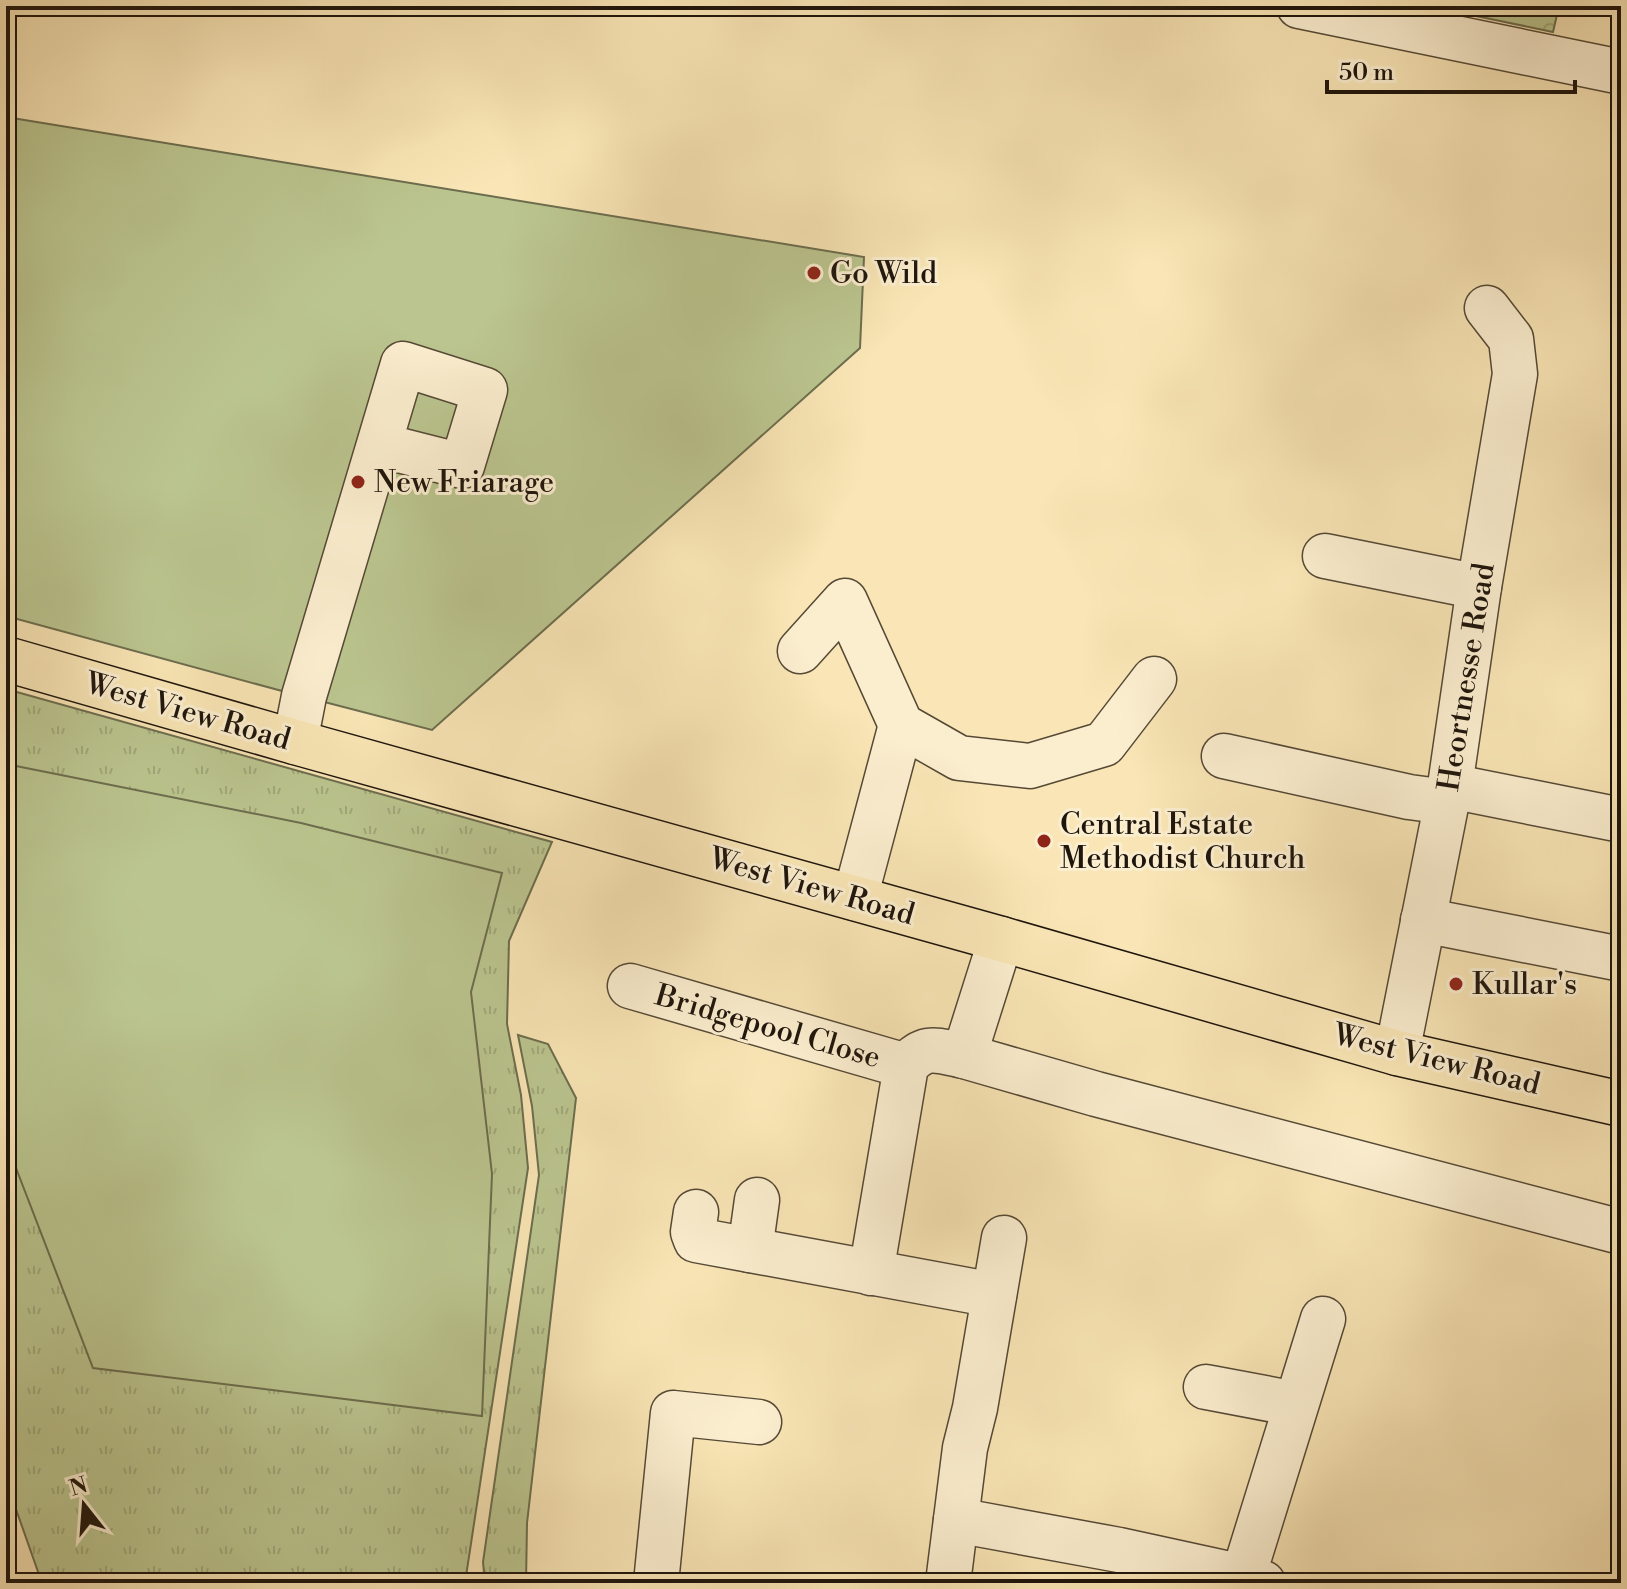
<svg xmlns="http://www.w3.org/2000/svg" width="1627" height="1589" font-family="'Libre Bodoni',serif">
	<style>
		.grass { fill: url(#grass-tufts); stroke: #6c6d4e; stroke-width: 2 }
		.park { fill: url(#park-crowns); stroke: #6c6d4e; stroke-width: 2 }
		.pitch { fill: #bbc58f; stroke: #6c6d4e; stroke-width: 2 }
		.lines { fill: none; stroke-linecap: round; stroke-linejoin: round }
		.minor-casing { stroke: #554936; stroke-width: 47 }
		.major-casing { stroke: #1e150c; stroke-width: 47 }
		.minor { stroke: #fbeecf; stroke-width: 44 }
		.major { stroke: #f9e5b5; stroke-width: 44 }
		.rail { stroke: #1e150c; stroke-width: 6; stroke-dasharray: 14 14; stroke-linecap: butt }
		.poi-dot { fill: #8f2418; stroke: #fbeecf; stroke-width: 3 }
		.labels { text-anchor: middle; stroke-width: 6; stroke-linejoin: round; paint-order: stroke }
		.poi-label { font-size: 30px; fill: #1e150c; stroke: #fbeecf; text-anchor: start }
		.street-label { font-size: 30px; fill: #1e150c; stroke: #fbeecf }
	</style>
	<defs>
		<pattern id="grass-tufts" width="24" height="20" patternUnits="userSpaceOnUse" patternTransform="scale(2)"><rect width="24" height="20" fill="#bbc58f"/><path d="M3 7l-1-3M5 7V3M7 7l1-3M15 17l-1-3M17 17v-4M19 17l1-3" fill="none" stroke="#a0a87a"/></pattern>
		<pattern id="park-crowns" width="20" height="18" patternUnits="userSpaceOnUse" patternTransform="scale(2)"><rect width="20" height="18" fill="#bbc58f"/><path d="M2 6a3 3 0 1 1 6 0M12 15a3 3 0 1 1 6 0" fill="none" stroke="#a0a87a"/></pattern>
	</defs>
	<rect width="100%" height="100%" fill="#f9e5b5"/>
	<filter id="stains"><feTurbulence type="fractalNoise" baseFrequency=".0025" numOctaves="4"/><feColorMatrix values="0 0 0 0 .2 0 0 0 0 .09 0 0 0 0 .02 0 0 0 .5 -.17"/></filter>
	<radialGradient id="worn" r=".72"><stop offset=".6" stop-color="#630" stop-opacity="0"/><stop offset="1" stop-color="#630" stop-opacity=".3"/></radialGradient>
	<!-- grass -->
	<g class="grass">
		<path d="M6 689 552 842 509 941 507 1024 521 1095 528 1168 465 1583H42L6 1481Z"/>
		<path d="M518 1035 548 1044 576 1098 527 1523 526 1583H485L483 1562 539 1175 532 1106Z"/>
	</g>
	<!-- park -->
	<path class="park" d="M1428 6H1559L1553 32Z"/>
	<!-- pitch -->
	<g class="pitch">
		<path d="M6 117 864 257 860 348 432 730 282 691 6 616Z"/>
		<path d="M6 764 301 823 502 873 471 992 492 1174 482 1416 93 1368 6 1142Z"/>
	</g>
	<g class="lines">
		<!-- minor casing -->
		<g class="minor-casing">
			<g id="minor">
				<path d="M1299 6 1621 72"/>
				<path d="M1325 556 1479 587"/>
				<path d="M800 651 845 601 901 725 959 758 1030 766 1104 744 1154 679"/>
				<path d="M295 742 304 696 403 364 485 390 462 466 379 445"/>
				<path d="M1224 756 1409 797 1447 802"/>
				<path d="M1450 786 1621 820"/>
				<path d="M855 898 901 725"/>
				<path d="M1423 920 1621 959"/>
				<path d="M630 986 906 1066"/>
				<path d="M1397 1053 1450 786 1479 587 1515 374 1511 339 1487 308"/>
				<path d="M964 1056 1096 1094 1621 1232"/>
				<path d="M696 1212 693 1232 696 1240 994 1295"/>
				<path d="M750 1250 757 1200"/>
				<path d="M871 1273 906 1066C926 1043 937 1051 964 1056L1001 939"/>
				<path d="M1206 1387 1296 1404"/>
				<path d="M956 1520 1119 1550 1243 1577 1263 1583"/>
				<path d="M1243 1577 1323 1319"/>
				<path d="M656 1583 673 1413 759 1422"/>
				<path d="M948 1583 965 1448 975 1408 1004 1238"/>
			</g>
		</g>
		<!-- major casing -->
		<g class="major-casing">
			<path id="major" d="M6 659 295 742 1001 939 1397 1053 1621 1104"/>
		</g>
		<!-- minor -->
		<use href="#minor" class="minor"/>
		<!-- major -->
		<use href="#major" class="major"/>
		<!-- rail -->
		<path class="rail" d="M6 1558 15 1583"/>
	</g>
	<!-- markers -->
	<g class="poi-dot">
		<circle cx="814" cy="273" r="8"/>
		<circle cx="358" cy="482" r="8"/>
		<circle cx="1044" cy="841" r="8"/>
		<circle cx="1456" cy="984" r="8"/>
	</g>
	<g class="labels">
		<!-- poi labels -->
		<g class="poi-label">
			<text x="830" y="283">Go Wild</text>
			<text x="374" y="492">New Friarage</text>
			<text x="1060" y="834">Central Estate<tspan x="1060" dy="34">Methodist Church</tspan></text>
			<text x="1472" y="994">Kullar's</text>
		</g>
		<!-- street labels -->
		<g class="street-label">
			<text transform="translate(1466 677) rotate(-81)" y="10">Heortnesse Road</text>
			<text transform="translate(188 711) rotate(16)" y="10">West View Road</text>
			<text transform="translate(812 886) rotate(16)" y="10">West View Road</text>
			<text transform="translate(768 1026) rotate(16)" y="10">Bridgepool Close</text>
			<text transform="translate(1437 1059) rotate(14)" y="10">West View Road</text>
		</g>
	</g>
	<!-- margin -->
	<rect width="1627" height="1589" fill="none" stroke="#f9e5b5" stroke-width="32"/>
	<rect x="8" y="8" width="1611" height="1573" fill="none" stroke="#1e150c" stroke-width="4"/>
	<rect x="16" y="16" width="1595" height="1557" fill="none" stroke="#1e150c" stroke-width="2"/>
	<!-- north arrow -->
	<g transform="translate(84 1505) rotate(343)" stroke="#fbeecf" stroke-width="6" paint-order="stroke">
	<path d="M0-6L14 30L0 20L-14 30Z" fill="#1e150c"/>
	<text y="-12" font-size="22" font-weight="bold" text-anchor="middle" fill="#1e150c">N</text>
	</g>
	<!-- scale -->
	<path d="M1327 80v12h248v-12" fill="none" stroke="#1e150c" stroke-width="4"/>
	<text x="1339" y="80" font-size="24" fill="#1e150c" stroke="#fbeecf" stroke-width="6" paint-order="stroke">50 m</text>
	<rect width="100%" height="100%" filter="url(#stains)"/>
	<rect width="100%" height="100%" fill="url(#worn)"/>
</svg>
